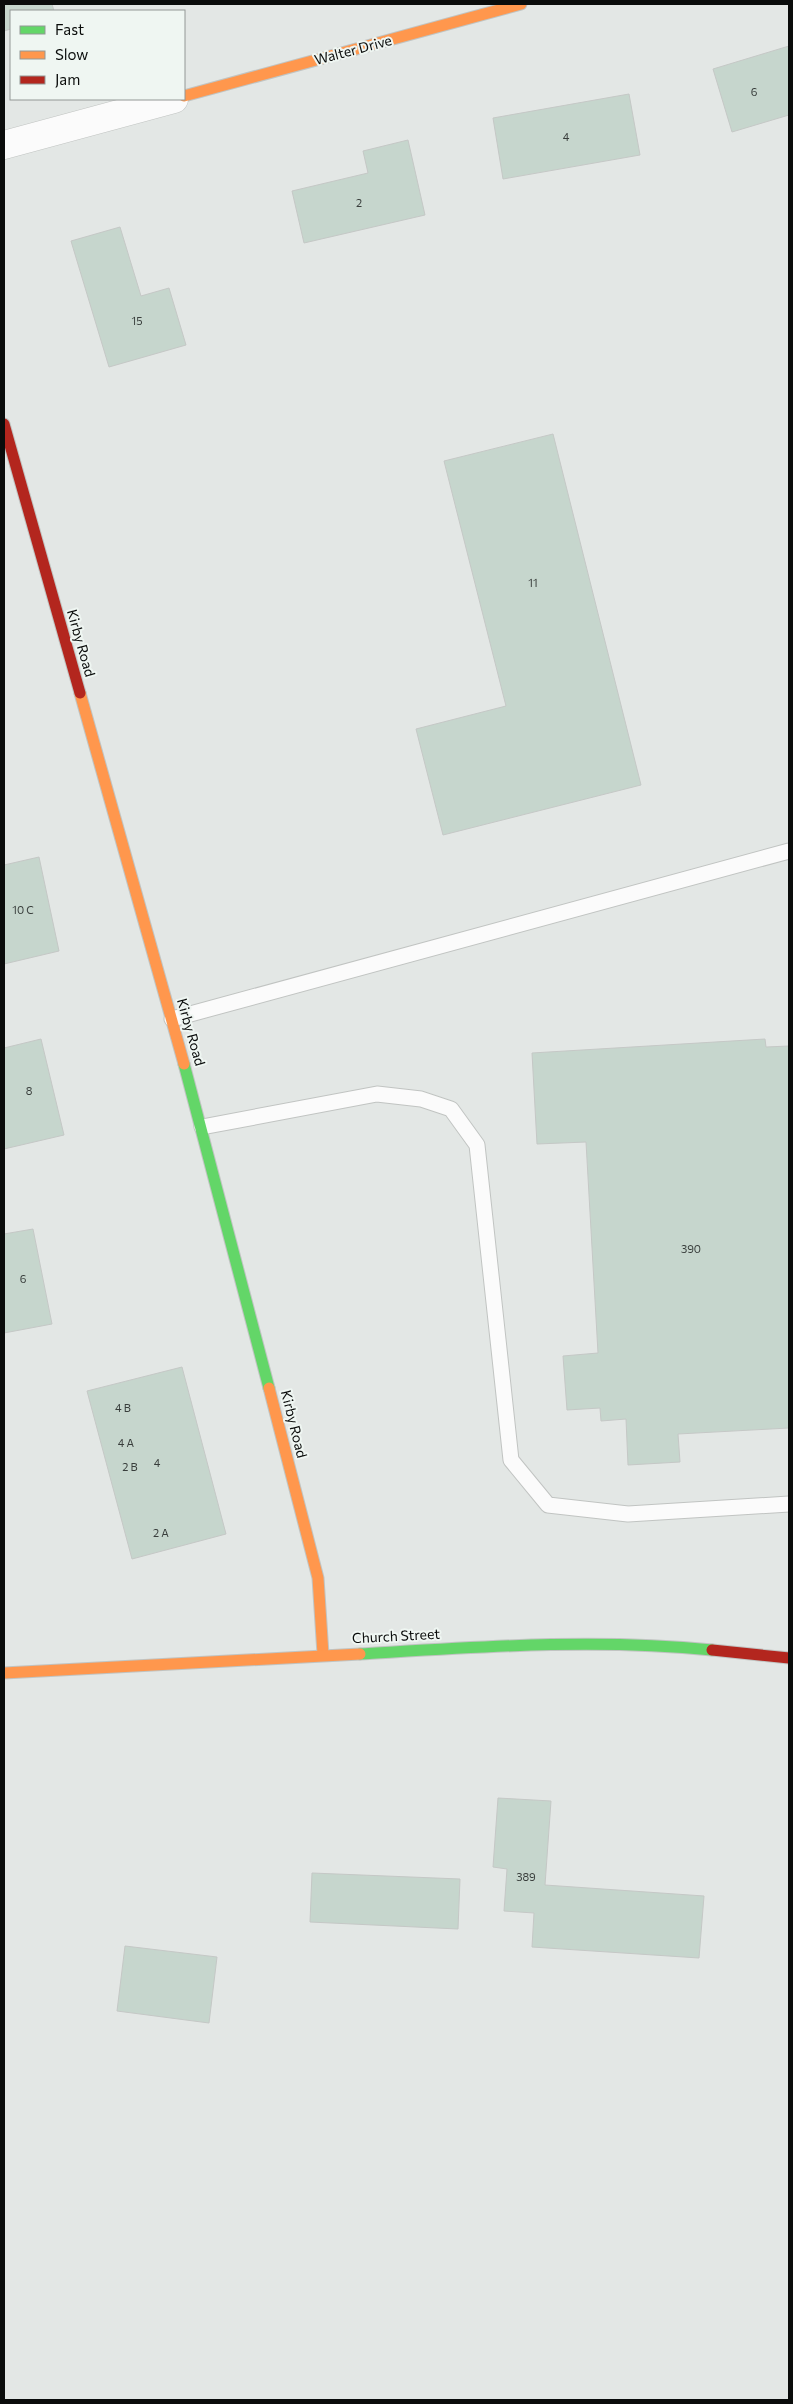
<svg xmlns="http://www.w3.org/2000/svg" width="793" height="2404" font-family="Commissioner,sans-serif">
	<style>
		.building { fill: #c6d6cd; stroke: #c5c8c6 }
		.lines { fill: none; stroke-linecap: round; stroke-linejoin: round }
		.lane-casing { stroke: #c1c4c2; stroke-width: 17 }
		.street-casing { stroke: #c1c4c2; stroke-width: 29 }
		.fast-casing { stroke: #c1c4c2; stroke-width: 13 }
		.slow-casing { stroke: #c1c4c2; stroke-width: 13 }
		.jam-casing { stroke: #c1c4c2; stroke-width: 13 }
		.lane { stroke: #fbfbfb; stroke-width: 15 }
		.street { stroke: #fbfbfb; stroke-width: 28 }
		.fast { stroke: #63d668; stroke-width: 11 }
		.slow { stroke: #ff974d; stroke-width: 11 }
		.jam { stroke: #b3261e; stroke-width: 11 }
		.labels { text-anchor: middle; stroke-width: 4; stroke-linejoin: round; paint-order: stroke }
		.number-label { font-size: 11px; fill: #393e3c }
		.street-label { font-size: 14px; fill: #0a0c0b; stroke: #eff6f2 }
	</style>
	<rect width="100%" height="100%" fill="#e3e7e5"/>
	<!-- building -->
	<g class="building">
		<path d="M4 4H52L54 11H11V29L4 31Z"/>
		<path d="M789 46V115L732 132 713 69Z"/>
		<path d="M629 94 640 155 503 179 493 118Z"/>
		<path d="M408 140 425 215 304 243 292 191 368 173 363 151Z"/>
		<path d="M120 227 141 296 169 288 186 345 109 367 71 241Z"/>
		<path d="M553 434 641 785 443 835 416 729 506 706 444 461Z"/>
		<path d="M39 857 59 951 4 964V865Z"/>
		<path d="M41 1039 64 1135 4 1149V1048Z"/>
		<path d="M765 1039 766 1047 789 1046V1428L678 1434 680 1462 628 1465 626 1419 601 1421 600 1408 567 1410 563 1356 598 1353 586 1142 537 1144 532 1053Z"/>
		<path d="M33 1229 52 1324 4 1333V1234Z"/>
		<path d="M182 1367 226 1534 132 1559 87 1391Z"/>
		<path d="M498 1798 551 1801 545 1885 704 1896 699 1958 532 1947 534 1913 504 1911 507 1869 493 1867Z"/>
		<path d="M312 1873 460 1879 458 1929 310 1922Z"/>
		<path d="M125 1946 217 1957 209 2023 117 2011Z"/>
	</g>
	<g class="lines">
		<!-- lane casing -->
		<g class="lane-casing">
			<g id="lane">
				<path d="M172 1019 789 851"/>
				<path d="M202 1127 377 1094 421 1099 451 1109 477 1145 511 1460 548 1505 628 1514 789 1504"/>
			</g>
		</g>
		<!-- street casing -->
		<g class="street-casing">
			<path id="street" d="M4 145 174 99"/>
		</g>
		<!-- fast casing -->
		<g class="fast-casing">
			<g id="fast">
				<path d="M184 1064 269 1388"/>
				<path d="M360 1654C477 1647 595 1638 712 1650"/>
			</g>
		</g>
		<!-- slow casing -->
		<g class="slow-casing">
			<g id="slow">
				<path d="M184 96 521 4"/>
				<path d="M80 693 184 1064"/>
				<path d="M269 1388 318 1578 323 1654"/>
				<path d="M4 1673 360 1654"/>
			</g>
		</g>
		<!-- jam casing -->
		<g class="jam-casing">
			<g id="jam">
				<path d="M4 424 80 693"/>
				<path d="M712 1650 789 1658"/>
			</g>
		</g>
		<!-- lane -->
		<use href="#lane" class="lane"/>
		<!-- street -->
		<use href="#street" class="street"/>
		<!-- fast -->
		<use href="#fast" class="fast"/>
		<!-- slow -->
		<use href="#slow" class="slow"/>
		<!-- jam -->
		<use href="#jam" class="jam"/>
	</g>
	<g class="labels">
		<!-- number labels -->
		<g class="number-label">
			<text x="754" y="96">6</text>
			<text x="566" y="141">4</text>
			<text x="359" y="207">2</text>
			<text x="137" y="325">15</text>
			<text x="533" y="587">11</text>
			<text x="23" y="914">10 C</text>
			<text x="29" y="1095">8</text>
			<text x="691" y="1253">390</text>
			<text x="23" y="1283">6</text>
			<text x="123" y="1412">4 B</text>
			<text x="126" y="1447">4 A</text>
			<text x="157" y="1467">4</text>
			<text x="130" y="1471">2 B</text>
			<text x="161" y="1537">2 A</text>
			<text x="526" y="1881">389</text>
		</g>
		<!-- street labels -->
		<g class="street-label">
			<text transform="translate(353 50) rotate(-15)" y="5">Walter Drive</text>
			<text transform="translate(81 643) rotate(74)" y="5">Kirby Road</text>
			<text transform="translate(191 1032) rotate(74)" y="5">Kirby Road</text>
			<text transform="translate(294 1424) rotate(76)" y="5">Kirby Road</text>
			<text transform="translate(396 1636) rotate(-3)" y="5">Church Street</text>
		</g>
	</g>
	<!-- border -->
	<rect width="793" height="2404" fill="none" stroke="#0a0c0b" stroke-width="10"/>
	<!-- legend -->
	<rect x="10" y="10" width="175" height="90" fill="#eff6f2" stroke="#939896"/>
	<rect x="20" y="26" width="25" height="8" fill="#63d668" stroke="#939896"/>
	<text x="55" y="35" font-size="15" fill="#0a0c0b">Fast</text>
	<rect x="20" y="51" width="25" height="8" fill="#ff974d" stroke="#939896"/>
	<text x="55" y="60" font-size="15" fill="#0a0c0b">Slow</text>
	<rect x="20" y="76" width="25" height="8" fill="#b3261e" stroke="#939896"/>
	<text x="55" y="85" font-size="15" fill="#0a0c0b">Jam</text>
</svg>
